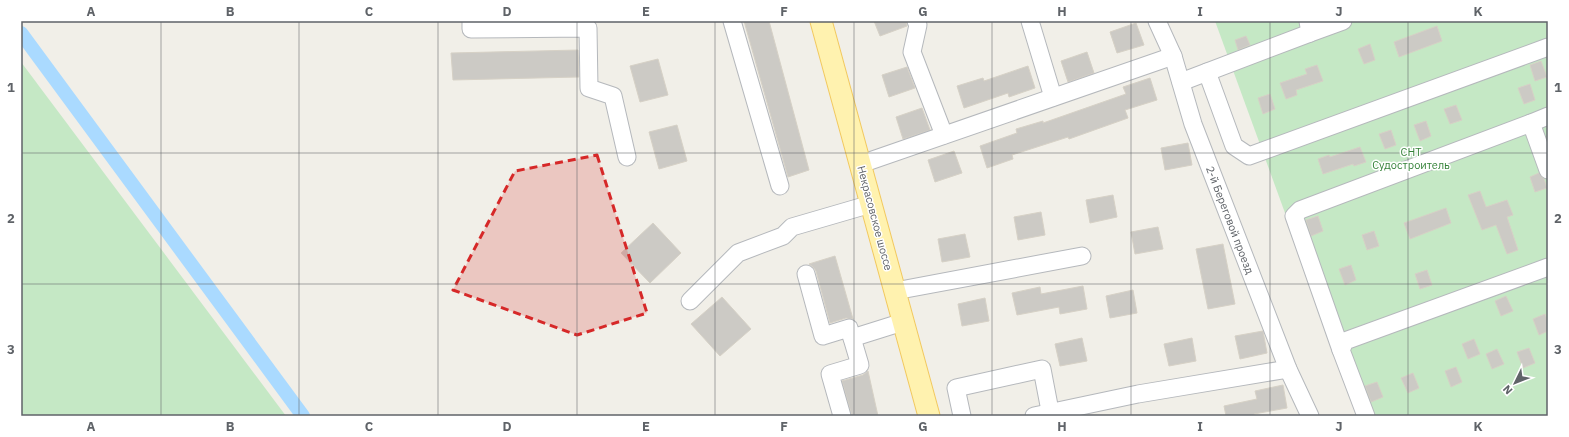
<svg xmlns="http://www.w3.org/2000/svg" width="1569" height="437" font-family="'IBM Plex Sans',sans-serif">
	<style>
		.green { fill: #c5e8c5 }
		.lines { fill: none; stroke-linecap: round; stroke-linejoin: round }
		.canal { stroke: #aadaff; stroke-width: 14 }
		.building { fill: #cccac5; stroke: #d6d1c6 }
		.minor-casing { stroke: #b5b8bc; stroke-width: 19 }
		.major-casing { stroke: #f2c960; stroke-width: 23 }
		.minor { stroke: #fff; stroke-width: 17 }
		.major { stroke: #fff2af; stroke-width: 21 }
		.marked { fill: #d62828; fill-opacity: 0.2; stroke: #d62828; stroke-width: 3; stroke-dasharray: 8 5; stroke-linejoin: round }
		.grid { fill: none; stroke: #5f6368; stroke-width: 1; stroke-opacity: 0.55 }
		.labels { text-anchor: middle; stroke-width: 3; stroke-linejoin: round; paint-order: stroke }
		.park-label { font-size: 11px; fill: #348238; stroke: #fff }
		.street-label { font-size: 11px; fill: #5f6368; stroke: #fff }
		.neatline { fill: none; stroke: #5f6368; stroke-width: 1.5 }
		.grid-label { font-size: 13px; text-anchor: middle; font-weight: bold; fill: #5f6368 }
	</style>
	<rect width="100%" height="100%" fill="#f1efe8"/>
	<!-- green -->
	<g class="green">
		<path d="M1215 21H1548V416H1359Z"/>
		<path d="M21 62 286 416H21Z"/>
	</g>
	<g class="lines">
		<!-- canal -->
		<path class="canal" d="M21 33 303 416"/>
	</g>
	<!-- building -->
	<g class="building">
		<path d="M744 21H769L809 170 788 177Z"/>
		<path d="M874 21H906L907 26 880 36Z"/>
		<path d="M1136 23 1144 45 1117 53 1110 32Z"/>
		<path d="M1437 26 1442 41 1399 57 1394 42Z"/>
		<path d="M1246 36 1250 45 1238 50 1235 40Z"/>
		<path d="M1370 44 1375 60 1364 64 1358 49Z"/>
		<path d="M578 50 579 77 453 80 451 53Z"/>
		<path d="M1087 52 1094 73 1068 82 1061 61Z"/>
		<path d="M658 59 668 95 640 102 630 66Z"/>
		<path d="M1541 61 1547 77 1535 81 1530 65Z"/>
		<path d="M1317 65 1323 81 1296 90 1297 95 1286 99 1280 83 1307 74 1305 69Z"/>
		<path d="M1028 66 1035 88 1009 97 1008 93 964 108 957 86 983 78 984 81Z"/>
		<path d="M907 67 915 88 889 97 882 75Z"/>
		<path d="M1150 78 1157 100 1125 110 1128 118 1069 139 1068 137 1012 155 1013 159 987 168 980 146 1017 133 1016 129 1043 121V123L1126 94 1123 87Z"/>
		<path d="M1530 84 1535 100 1524 104 1518 88Z"/>
		<path d="M1270 94 1275 109 1263 114 1258 98Z"/>
		<path d="M1456 105 1462 120 1450 124 1444 109Z"/>
		<path d="M922 108 930 130 903 139 896 117Z"/>
		<path d="M1426 121 1431 136 1420 141 1414 125Z"/>
		<path d="M677 125 687 161 659 169 649 132Z"/>
		<path d="M1391 130 1396 145 1385 149 1379 134Z"/>
		<path d="M1188 143 1192 165 1165 170 1161 148Z"/>
		<path d="M1360 147 1366 162 1354 166 1353 164 1323 174 1318 159 1329 155 1330 157Z"/>
		<path d="M954 151 962 173 935 182 928 160Z"/>
		<path d="M1539 173 1544 179 1547 188 1535 192 1530 177Z"/>
		<path d="M1480 191 1486 207 1507 200 1513 215 1507 217 1518 250 1507 254 1496 225 1482 230 1468 195Z"/>
		<path d="M1113 195 1117 217 1090 223 1086 200Z"/>
		<path d="M1446 208 1451 223 1410 239 1404 223Z"/>
		<path d="M1041 212 1045 235 1018 240 1014 217Z"/>
		<path d="M1318 216 1323 231 1311 236 1306 220Z"/>
		<path d="M653 223 681 253 650 283 621 253Z"/>
		<path d="M1158 227 1163 249 1135 254 1131 232Z"/>
		<path d="M1374 231 1379 246 1367 250 1362 235Z"/>
		<path d="M965 234 970 257 942 262 938 239Z"/>
		<path d="M1223 244 1235 304 1208 309 1196 249Z"/>
		<path d="M835 256 853 319 846 318 830 323 816 271 813 267 809 264Z"/>
		<path d="M1351 265 1356 280 1345 285 1339 269Z"/>
		<path d="M1427 270 1432 285 1420 289 1415 274Z"/>
		<path d="M1083 286 1087 309 1060 314 1059 307 1017 315 1012 293 1040 287 1041 294Z"/>
		<path d="M1133 290 1137 313 1110 318 1106 296Z"/>
		<path d="M1506 296 1513 311 1501 316 1495 301Z"/>
		<path d="M722 297 751 329 720 356 691 324Z"/>
		<path d="M985 298 989 321 962 326 958 304Z"/>
		<path d="M1545 314 1548 322V331L1539 335 1533 319Z"/>
		<path d="M1263 331 1267 353 1240 359 1235 336Z"/>
		<path d="M1082 338 1087 361 1060 366 1055 344Z"/>
		<path d="M1192 338 1196 361 1169 366 1164 344Z"/>
		<path d="M1474 339 1480 354 1468 359 1462 344Z"/>
		<path d="M1529 348 1535 363 1523 368 1517 352Z"/>
		<path d="M1497 349 1504 364 1492 369 1486 354Z"/>
		<path d="M1456 367 1462 382 1451 387 1445 371Z"/>
		<path d="M868 371 878 416H852L842 381 863 375Z"/>
		<path d="M1413 373 1419 388 1408 393 1401 378Z"/>
		<path d="M1377 382 1383 397 1371 402 1365 386Z"/>
		<path d="M1283 385 1287 408 1254 414V416H1226L1224 406 1257 399 1255 391Z"/>
	</g>
	<g class="lines">
		<!-- minor casing -->
		<g class="minor-casing">
			<g id="minor">
				<path d="M471 21V29L588 28 589 88 613 96 627 157"/>
				<path d="M732 21 780 186"/>
				<path d="M916 21 918 25 912 52 944 135"/>
				<path d="M1030 21 1053 97"/>
				<path d="M1157 21 1173 56 1193 124 1288 369 1310 416"/>
				<path d="M1310 33 1343 21"/>
				<path d="M1207 72 1234 146 1249 156 1548 47"/>
				<path d="M1181 82 1310 33 1308 21"/>
				<path d="M1531 123 1548 116"/>
				<path d="M861 164 1173 56"/>
				<path d="M806 274 823 336 849 328 852 338 903 322"/>
				<path d="M895 291 1082 256"/>
				<path d="M690 301 738 253 783 236 792 227 871 204"/>
				<path d="M1341 350 1294 216 1300 210 1531 123 1548 170"/>
				<path d="M842 416 830 374 860 365 852 338"/>
				<path d="M962 416 956 388 1042 369 1051 416"/>
				<path d="M1034 416 1138 394 1288 369"/>
				<path d="M1366 416 1341 350 1345 341 1548 267"/>
			</g>
		</g>
		<!-- major casing -->
		<g class="major-casing">
			<path id="major" d="M821 21 929 416"/>
		</g>
		<!-- minor -->
		<use href="#minor" class="minor"/>
		<!-- major -->
		<use href="#major" class="major"/>
	</g>
	<!-- marked area -->
	<path class="marked" d="M597 155 647 313 577 335 453 290 515 171Z"/>
	<!-- grid -->
	<path class="grid" d="M161 21V416M299 21V416M438 21V416M577 21V416M715 21V416M854 21V416M992 21V416M1131 21V416M1270 21V416M1408 21V416M21 153H1548M21 284H1548"/>
	<g class="labels">
		<!-- park labels -->
		<g class="park-label">
			<text x="1411" y="156">СНТ<tspan x="1411" dy="13">Судостроитель</tspan></text>
		</g>
		<!-- street labels -->
		<g class="street-label">
			<text transform="translate(875 218) rotate(75)" y="4">Некрасовское шоссе</text>
			<text transform="translate(1230 220) rotate(69)" y="4">2-й Береговой проезд</text>
		</g>
	</g>
	<!-- border -->
	<rect width="1569" height="437" fill="none" stroke="#ffffff" stroke-width="44"/>
	<!-- north arrow -->
	<g transform="translate(1515 383) rotate(227)" stroke="#ffffff" stroke-width="3" paint-order="stroke">
	<path d="M0-3L7 15L0 10L-7 15Z" fill="#5f6368"/>
	<text y="-6" font-size="11" font-weight="bold" text-anchor="middle" fill="#5f6368">N</text>
	</g>
	<rect x="22" y="22" width="1525" height="393" class="neatline"/>
	<g class="grid-label">
		<text x="91" y="16">A</text>
		<text x="230" y="16">B</text>
		<text x="369" y="16">C</text>
		<text x="507" y="16">D</text>
		<text x="646" y="16">E</text>
		<text x="784" y="16">F</text>
		<text x="923" y="16">G</text>
		<text x="1062" y="16">H</text>
		<text x="1200" y="16">I</text>
		<text x="1339" y="16">J</text>
		<text x="1478" y="16">K</text>
		<text x="11" y="92">1</text>
		<text x="1558" y="92">1</text>
		<text x="11" y="223">2</text>
		<text x="1558" y="223">2</text>
		<text x="11" y="354">3</text>
		<text x="1558" y="354">3</text>
		<text x="91" y="431">A</text>
		<text x="230" y="431">B</text>
		<text x="369" y="431">C</text>
		<text x="507" y="431">D</text>
		<text x="646" y="431">E</text>
		<text x="784" y="431">F</text>
		<text x="923" y="431">G</text>
		<text x="1062" y="431">H</text>
		<text x="1200" y="431">I</text>
		<text x="1339" y="431">J</text>
		<text x="1478" y="431">K</text>
	</g>
</svg>
